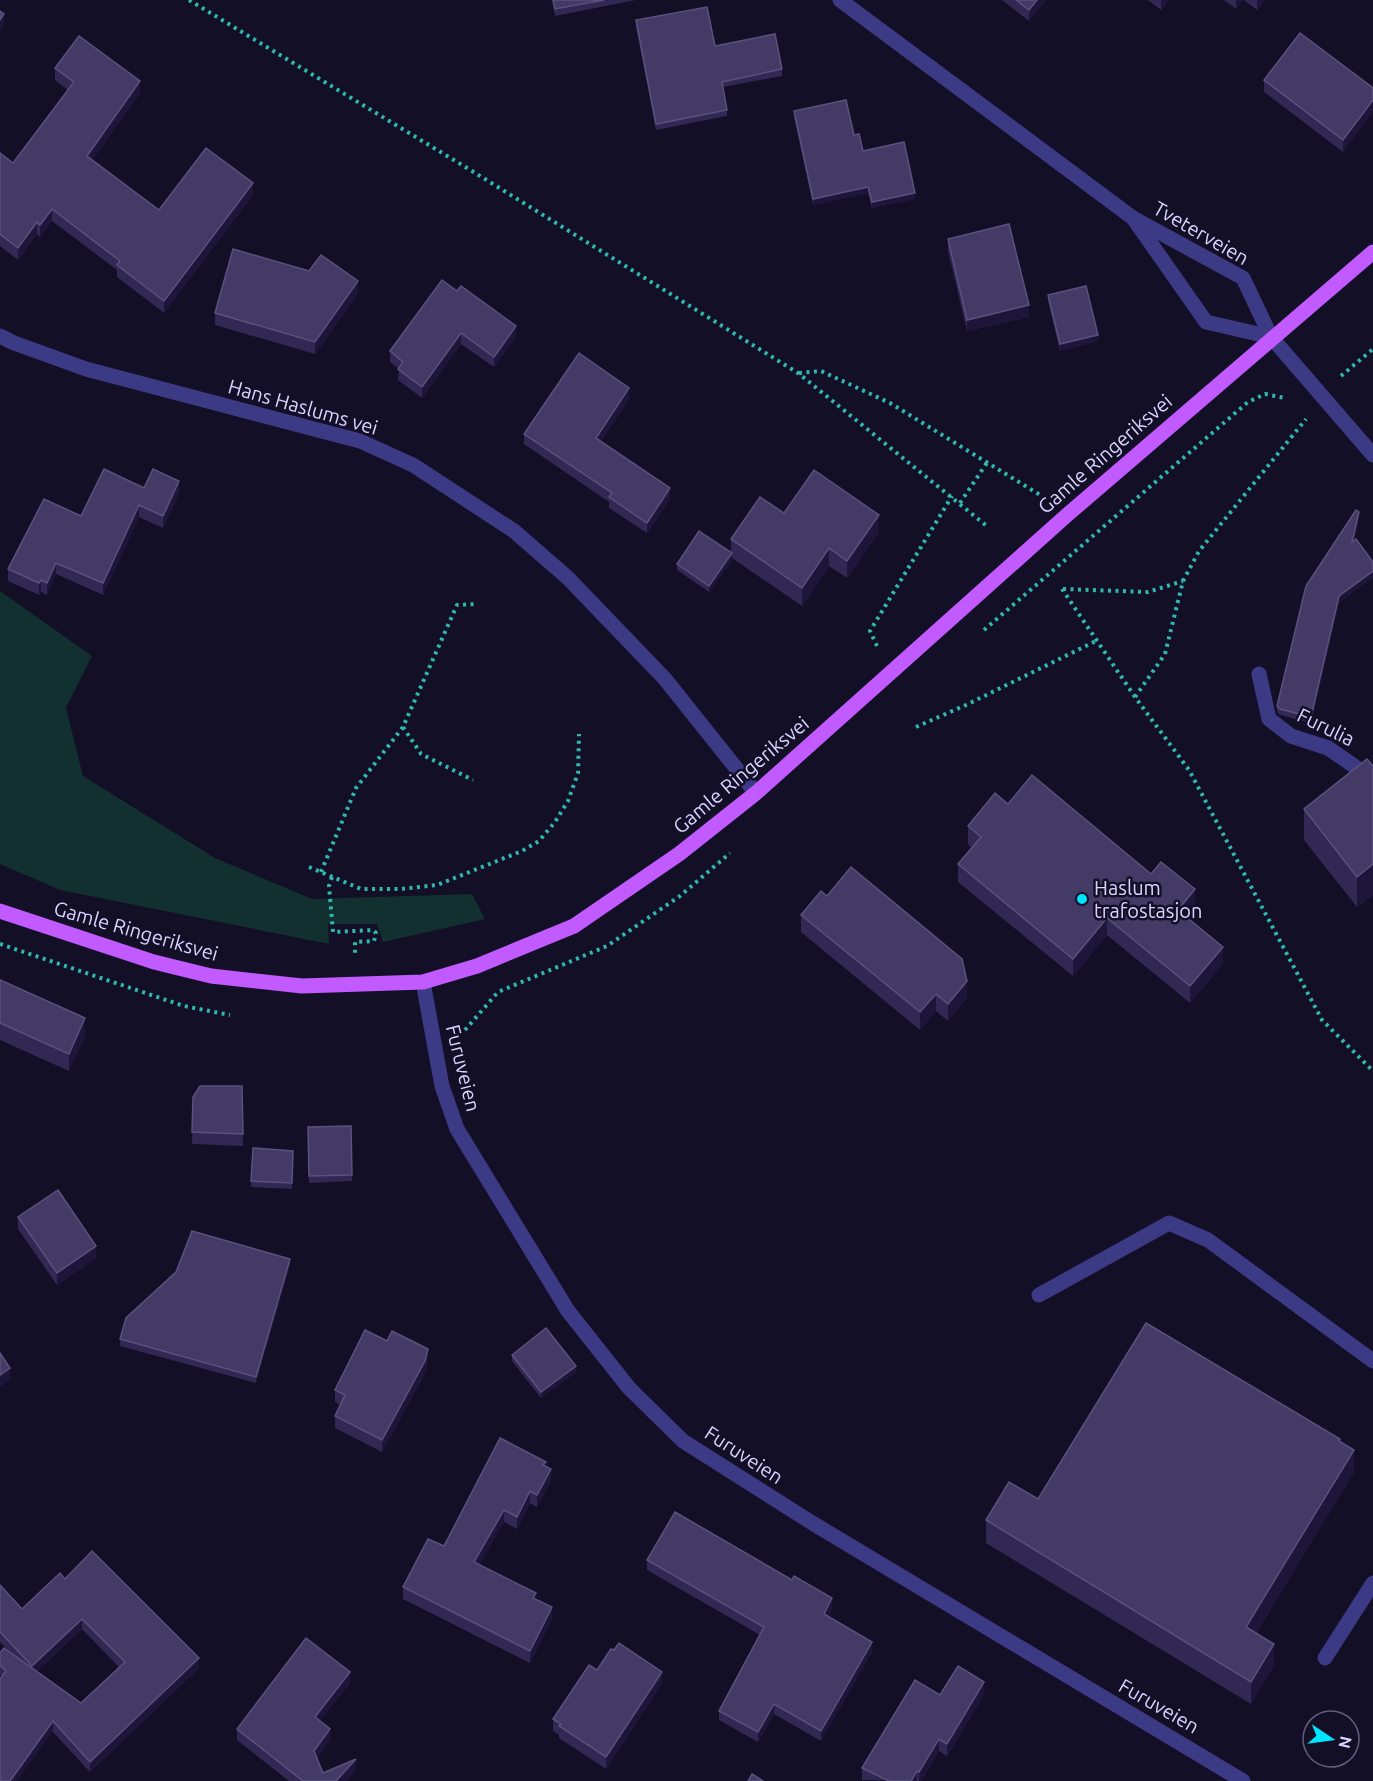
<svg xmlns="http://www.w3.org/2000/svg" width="1373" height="1781" font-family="Ubuntu,sans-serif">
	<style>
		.green { fill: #12302f }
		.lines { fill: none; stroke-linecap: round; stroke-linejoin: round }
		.path { stroke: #2fb8b0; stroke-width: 4; stroke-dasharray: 3 4.5; stroke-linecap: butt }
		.minor { stroke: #3d3a85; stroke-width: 15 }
		.major { stroke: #c25bff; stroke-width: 15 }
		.wall { fill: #312854; fill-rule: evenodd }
		.shaded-wall { fill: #1d163a }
		.building { fill: #433a66; stroke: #5a527e; stroke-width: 1.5 }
		.poi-dot { fill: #00e5ff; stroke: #130f26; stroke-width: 2 }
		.labels { text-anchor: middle; stroke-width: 5; stroke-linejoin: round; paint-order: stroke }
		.street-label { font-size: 20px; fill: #d9d4ff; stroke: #130f26 }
		.poi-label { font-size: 20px; fill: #d9d4ff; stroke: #130f26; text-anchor: start }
	</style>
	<rect width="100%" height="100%" fill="#130f26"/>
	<!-- green -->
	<path class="green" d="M0 591 92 656 66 708 83 776 215 858 312 899 472 894 485 919 383 942 377 924H328L329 944 60 890 0 864Z"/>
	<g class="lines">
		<!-- path -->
		<g class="path">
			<path d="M189 0 472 171 798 373 988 527"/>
			<path d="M799 373 821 371 890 403 1045 498"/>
			<path d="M1341 376 1373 349"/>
			<path d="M960 503 988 461"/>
			<path d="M1062 589 1135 697 1189 770 1322 1020 1373 1071"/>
			<path d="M1063 589 1148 592 1183 581"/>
			<path d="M984 630 1248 402 1265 394 1285 398"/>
			<path d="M877 646 870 631 952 496"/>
			<path d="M1135 697 1165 654 1183 581 1199 551 1306 419"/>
			<path d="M403 727 421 754 473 780"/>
			<path d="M916 727 966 705 1098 640"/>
			<path d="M309 867 361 889H401L437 885 522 851 539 841 555 822 568 801 578 773 579 734"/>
			<path d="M321 872 356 788 403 727 457 605 478 604"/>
			<path d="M332 877 329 886 333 932 373 930 376 933 374 941 355 942V957"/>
			<path d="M0 944 184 1006 230 1015"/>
			<path d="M465 1030 498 992 607 946 680 896 730 853"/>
		</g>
		<!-- minor -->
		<g class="minor">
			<path d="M840 0 1133 218"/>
			<path d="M0 336 14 343 86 369 360 441 413 465 514 531 568 578 665 679 756 793"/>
			<path d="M1271 337 1206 322 1133 218 1243 278 1271 337 1373 455"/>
			<path d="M1259 674 1269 719 1291 736 1328 748 1373 779"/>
			<path d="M423 982 442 1086 457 1129 568 1311 629 1388 683 1441 814 1524 1243 1781"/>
			<path d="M1039 1295 1169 1223 1208 1240 1373 1361"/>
			<path d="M1325 1658 1373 1583"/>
		</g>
		<!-- major -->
		<path class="major" d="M0 911 154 962 211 976 302 986 423 982 477 966 574 926 679 854 756 793 1067 515 1373 252"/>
	</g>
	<!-- wall -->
	<g class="wall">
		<path d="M552 0H636L555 16Z"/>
		<path d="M1002 0H1046L1029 21Z"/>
		<path d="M1148 0H1168L1161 10Z"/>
		<path d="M1224 0H1243L1236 9Z"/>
		<path d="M1244 0H1264L1257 10Z"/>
		<path d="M636 20 715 46 782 69V76L723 87 727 110V116L656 130 636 27Z"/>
		<path d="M55 68 140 93 92 160 159 210 253 195 164 313 117 277V270L52 221 40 237 37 234 18 260 0 246V153L13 163 68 90 55 80Z"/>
		<path d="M1264 80 1373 88 1343 152 1264 92Z"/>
		<path d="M794 111 854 135 863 151 915 199 872 208 868 193 813 205 794 117Z"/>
		<path d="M948 239 1029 317 967 331 948 251Z"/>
		<path d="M442 280 516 337 494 367 461 344 422 398 398 380 399 369 390 362V351Z"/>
		<path d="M358 293 315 354 215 325V313Z"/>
		<path d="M1048 295 1098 341 1060 351 1048 301Z"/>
		<path d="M629 399 601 441 670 499 647 533 609 508V502L524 444V434Z"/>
		<path d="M144 488 179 493 163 528 139 517 103 595 56 574 47 595 41 592 39 595 8 581V569L81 516Z"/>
		<path d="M784 513 879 532 847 578 829 566 802 606 732 558V560L709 592 677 570V564L731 553V539Z"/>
		<path d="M1359 518 1354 541 1373 562V577L1339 602 1311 723 1280 715 1277 712V706Z"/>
		<path d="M1373 766V895L1357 907 1304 840V809Z"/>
		<path d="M1008 804 1151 874 1195 907 1187 917 1223 964 1190 1003 1107 935 1073 976 958 882V864L972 848 968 844V826Z"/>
		<path d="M827 896 967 998 948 1021 936 1011 920 1030 801 932V915Z"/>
		<path d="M0 980 85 1036 69 1071 0 1040Z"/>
		<path d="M242 1086 243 1146 192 1144 193 1097Z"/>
		<path d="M351 1126 352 1181 309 1183 308 1127Z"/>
		<path d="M293 1151 292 1189 251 1187V1181Z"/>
		<path d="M18 1217 96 1258 57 1285 18 1229Z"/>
		<path d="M290 1265 256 1383 120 1346V1339Z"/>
		<path d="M512 1355 576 1372 541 1398 512 1361Z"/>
		<path d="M428 1361 425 1373 382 1452 335 1428V1416L341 1405 335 1402V1390Z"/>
		<path d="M1340 1441 1354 1472 1256 1633 1274 1666 1251 1704 986 1543V1520L1038 1499Z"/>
		<path d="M546 1466 551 1481 537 1507 530 1503 517 1529 504 1522 479 1565 536 1599 552 1619 530 1663 403 1599V1587L444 1546Z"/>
		<path d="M647 1560 832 1608 828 1617 872 1652 821 1741 774 1714 758 1742 719 1720V1711L760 1635 647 1570Z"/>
		<path d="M65 1579 199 1668 90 1772 0 1675V1653L8 1650 0 1642V1585L22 1609ZM82 1629 119 1667 81 1703 37 1671Z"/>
		<path d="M597 1670 662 1683 606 1769 559 1738V1735L553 1731V1719Z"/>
		<path d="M350 1683 320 1721 330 1740 317 1758 323 1773 356 1770 346 1781H289L237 1740V1729Z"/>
		<path d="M984 1694 947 1756 939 1751 921 1781 862 1780V1768L940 1695Z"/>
	</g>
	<!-- shaded-wall -->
	<g class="shaded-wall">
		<path d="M1037 0H1046L1029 21V10Z"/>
		<path d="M1161 0H1168L1161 10Z"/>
		<path d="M1236 0H1243L1236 9Z"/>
		<path d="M1257 0H1264L1257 10Z"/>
		<path d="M4 14V26L0 32V20Z"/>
		<path d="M140 81V93L87 168V156Z"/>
		<path d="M1373 100V112L1343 152V140Z"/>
		<path d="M253 183V195L164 313V301Z"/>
		<path d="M868 187V193L813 205V199Z"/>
		<path d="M915 193V199L872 208V202Z"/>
		<path d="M52 209V221L40 237V225Z"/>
		<path d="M37 222V234L18 260V248Z"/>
		<path d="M358 281V293L315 354V342Z"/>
		<path d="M1029 305V317L967 331V320Z"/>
		<path d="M516 326V337L494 367V357Z"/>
		<path d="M461 333V344L422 398V387Z"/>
		<path d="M1098 335V341L1060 351V344Z"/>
		<path d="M629 388V399L596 448V438Z"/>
		<path d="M179 481V493L163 528V516Z"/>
		<path d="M670 488V499L647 533V523Z"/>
		<path d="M139 505V517L103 595V583Z"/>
		<path d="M1359 512V518L1352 548V542Z"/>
		<path d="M879 515V532L847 578V561Z"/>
		<path d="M829 548V566L802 606V588Z"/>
		<path d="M732 553V560L709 592V586Z"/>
		<path d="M56 563V574L47 595V583Z"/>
		<path d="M1373 571V577L1339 602 1311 723V717L1339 596Z"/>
		<path d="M41 580V592L39 595V583Z"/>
		<path d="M1373 864V895L1357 907V877Z"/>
		<path d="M1195 889V907L1178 927V910Z"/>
		<path d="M1107 918V935L1073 976V959Z"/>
		<path d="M1223 947V964L1190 1003V986Z"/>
		<path d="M967 981V998L948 1021V1004Z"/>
		<path d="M936 994V1011L920 1030V1012Z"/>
		<path d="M85 1018V1036L69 1071V1054Z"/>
		<path d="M96 1246V1258L57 1285V1273Z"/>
		<path d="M290 1259V1265L256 1383V1377Z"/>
		<path d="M428 1349V1361L425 1373 382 1452V1440Z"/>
		<path d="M576 1366V1372L541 1398V1392Z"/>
		<path d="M10 1368V1380L0 1387V1375Z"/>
		<path d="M1354 1450V1472L1246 1649V1627Z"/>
		<path d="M551 1469V1481L537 1507V1495Z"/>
		<path d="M530 1491V1503L517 1529V1517Z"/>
		<path d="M504 1510V1522L474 1574V1562Z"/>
		<path d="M832 1598V1608L824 1624V1614Z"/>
		<path d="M552 1607V1619L530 1663V1651Z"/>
		<path d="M82 1619V1629L32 1676V1666Z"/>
		<path d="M872 1642V1652L821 1741V1731Z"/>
		<path d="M1274 1644V1666L1251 1704V1682Z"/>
		<path d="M199 1658V1668L90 1772V1762Z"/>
		<path d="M350 1672V1683L315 1728V1717Z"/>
		<path d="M662 1672V1683L606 1769V1757Z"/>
		<path d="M984 1682V1694L947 1756V1744Z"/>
		<path d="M774 1704V1714L758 1742V1732Z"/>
		<path d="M53 1721V1731L17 1781H10Z"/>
		<path d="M330 1729V1740L314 1762V1751Z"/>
		<path d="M939 1739V1751L921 1781H919V1772Z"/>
		<path d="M356 1759V1770L346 1781H336Z"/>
		<path d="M917 1771V1781H911Z"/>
	</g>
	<!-- building -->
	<g class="building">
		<path d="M553 0H604L555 9Z"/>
		<path d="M1016 0H1037L1029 10Z"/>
		<path d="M707 7 715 46 775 34 782 69 722 82 727 110 656 124 636 20Z"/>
		<path d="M0 11 4 14 0 20Z"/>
		<path d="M1300 33 1373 88V100L1343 140 1264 80Z"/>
		<path d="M79 36 140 81 87 156 159 210 206 148 253 183 164 301 117 265 120 261 52 209 40 225 37 222 18 248 0 234V153L13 163 74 82 55 68Z"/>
		<path d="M846 100 854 135 859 134 863 151 904 142 915 193 872 202 868 187 813 199 794 111Z"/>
		<path d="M1009 224 1029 305 967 320 948 239Z"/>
		<path d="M233 249 309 271 321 255 358 281 315 342 215 313Z"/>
		<path d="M442 280 457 291 461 286 516 326 494 357 461 333 422 387 398 369 403 362 390 351Z"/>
		<path d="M1086 286 1098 335 1060 344 1048 295Z"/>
		<path d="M579 353 629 388 596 438 670 488 647 523 609 497 612 493 524 434Z"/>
		<path d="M104 469 144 488 153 469 179 481 163 516 139 505 103 583 56 563 47 583 41 580 39 583 8 569 44 499 81 516Z"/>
		<path d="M814 470 879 515 847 561 829 548 802 588 731 539 760 497 784 513Z"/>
		<path d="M1356 510 1359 512 1352 542 1356 539 1373 562V571L1339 596 1311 717 1280 709 1277 706 1306 586Z"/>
		<path d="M699 531 732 553 709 586 677 564Z"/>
		<path d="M1367 759 1373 766V864L1357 877 1304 809Z"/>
		<path d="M1032 775 1151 874 1161 862 1195 889 1178 910 1223 947 1190 986 1107 918 1073 959 958 864 981 837 968 826 995 793 1008 804Z"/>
		<path d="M851 867 962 959 967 981 948 1004 936 994 920 1012 801 915 821 891 827 896Z"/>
		<path d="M0 980 85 1018 69 1054 0 1023Z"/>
		<path d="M200 1086H242L243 1134 192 1132 193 1097Z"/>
		<path d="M351 1126 352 1175 309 1176 308 1127Z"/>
		<path d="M253 1148 293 1151 292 1183 251 1181Z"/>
		<path d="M58 1190 96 1246 57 1273 18 1217Z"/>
		<path d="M192 1231 290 1259 256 1377 120 1339 126 1318 176 1272Z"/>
		<path d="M1146 1323 1340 1439 1339 1441 1354 1450 1246 1627 1274 1644 1251 1682 986 1520 1009 1482 1038 1499Z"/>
		<path d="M546 1328 576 1366 541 1392 512 1355Z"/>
		<path d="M365 1330 387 1341 392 1331 428 1349 425 1361 382 1440 335 1416 345 1395 335 1390Z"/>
		<path d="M0 1353 10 1368 0 1375Z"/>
		<path d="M500 1438 546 1462 543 1465 551 1469 537 1495 530 1491 517 1517 504 1510 474 1562 536 1593 533 1598 552 1607 530 1651 403 1587 428 1539 444 1546Z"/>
		<path d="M675 1512 792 1580 794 1576 832 1598 824 1614 872 1642 821 1731 774 1704 758 1732 719 1711 764 1627 647 1560Z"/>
		<path d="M92 1551 199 1658 90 1762 53 1721 10 1781H0V1679L6 1671 0 1665V1653L4 1648 81 1703 125 1662 82 1619 32 1666 0 1632V1585L22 1609 60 1573 65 1579Z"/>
		<path d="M306 1638 350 1672 315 1717 330 1729 314 1751 323 1773 356 1759 336 1781H303L237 1729Z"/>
		<path d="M619 1643 662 1672 606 1757 559 1726 561 1724 553 1719 589 1665 597 1670 611 1649 614 1650Z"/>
		<path d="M958 1666 984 1682 947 1744 939 1739 919 1772 917 1771 911 1781H889L862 1768 915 1680 940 1695Z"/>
		<path d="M752 1774 763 1781H748Z"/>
	</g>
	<!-- markers -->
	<circle class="poi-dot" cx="1082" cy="899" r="6"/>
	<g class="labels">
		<!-- street labels -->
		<g class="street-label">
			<text transform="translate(1201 233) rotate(30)" y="7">Tveterveien</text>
			<text transform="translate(303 407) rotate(16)" y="7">Hans Haslums vei</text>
			<text transform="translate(1105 454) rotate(-41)" y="7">Gamle Ringeriksvei</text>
			<text transform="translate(1326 727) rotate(26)" y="7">Furulia</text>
			<text transform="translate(741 775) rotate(-40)" y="7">Gamle Ringeriksvei</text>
			<text transform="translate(136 931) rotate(16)" y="7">Gamle Ringeriksvei</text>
			<text transform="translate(463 1068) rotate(76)" y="7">Furuveien</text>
			<text transform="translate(744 1455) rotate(33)" y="7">Furuveien</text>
			<text transform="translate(1159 1706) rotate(30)" y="7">Furuveien</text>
		</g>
		<!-- poi labels -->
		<g class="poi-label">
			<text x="1094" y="895">Haslum<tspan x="1094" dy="23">trafostasjon</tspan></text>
		</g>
	</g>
	<!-- north arrow -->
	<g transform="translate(1331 1739) rotate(103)"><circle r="28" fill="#130f26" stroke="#625e7d" stroke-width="1.5"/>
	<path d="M0-4.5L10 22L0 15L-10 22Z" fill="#00e5ff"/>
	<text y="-9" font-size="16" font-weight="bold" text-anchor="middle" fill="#d9d4ff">N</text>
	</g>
</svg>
